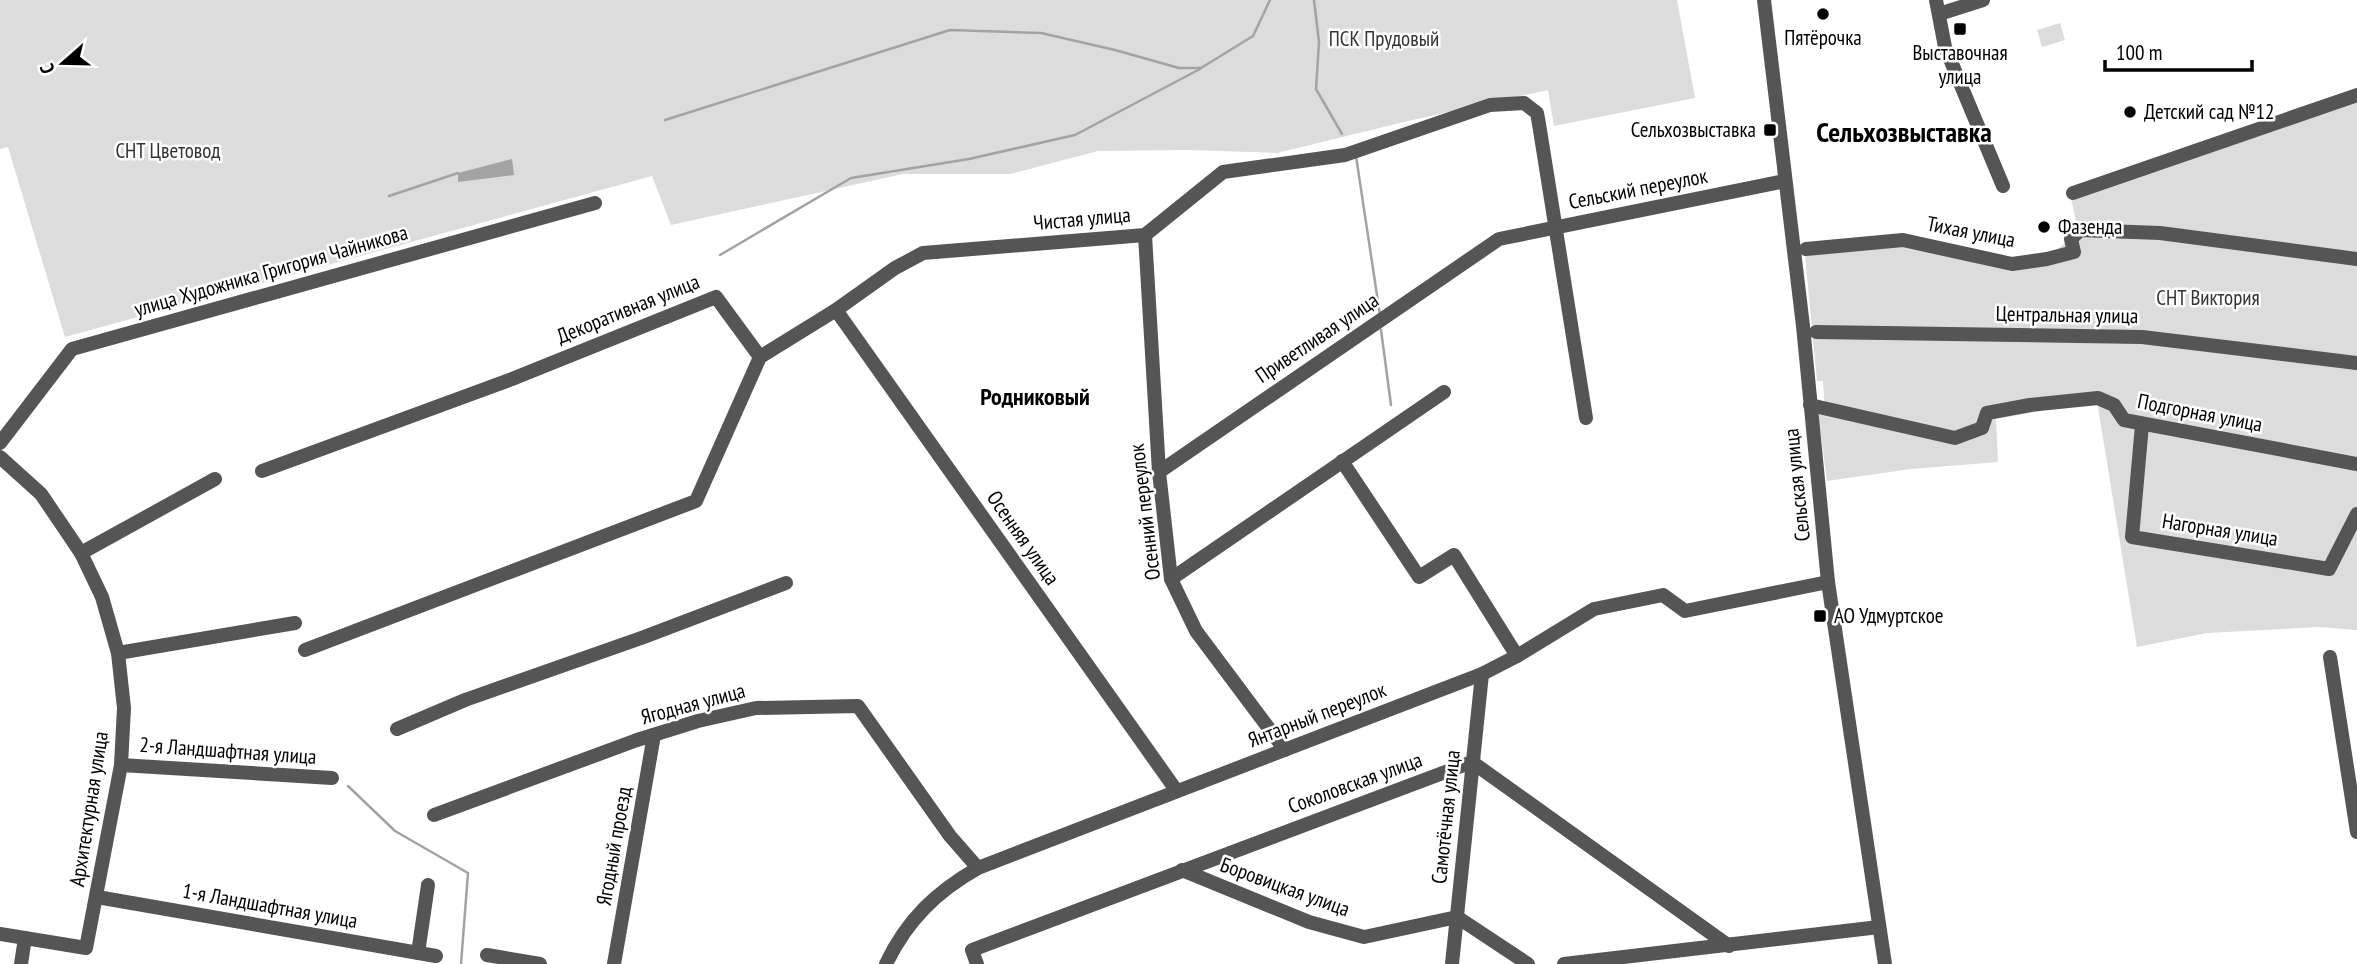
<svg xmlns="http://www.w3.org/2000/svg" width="2357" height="964" font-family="'PT Sans Narrow',sans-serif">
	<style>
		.green { fill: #dcdcdc }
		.water { fill: #a3a3a3 }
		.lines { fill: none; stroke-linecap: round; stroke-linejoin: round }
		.stream { stroke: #a3a3a3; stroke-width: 2.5 }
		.minor { stroke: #555; stroke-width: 14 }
		.poi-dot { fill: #000; stroke: #fff; stroke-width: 2.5 }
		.labels { text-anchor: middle; stroke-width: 5; stroke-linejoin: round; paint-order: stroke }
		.poi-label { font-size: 21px; fill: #000; stroke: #fff; text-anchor: start }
		.park-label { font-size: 21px; fill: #333; stroke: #fff }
		.street-label { font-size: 21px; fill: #000; stroke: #fff }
		.quarter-label { font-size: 24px; font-weight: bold; fill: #000; stroke: #fff }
		.district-label { font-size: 28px; font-weight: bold; fill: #000; stroke: #fff }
	</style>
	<rect width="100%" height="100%" fill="#fff"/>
	<!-- green -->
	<g class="green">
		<path d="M0 0H1677L1695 98 1554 126 1548 90 1408 121 1277 153 1188 150 1098 151 1010 174H903L671 225 652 176 65 337 8 147 0 149Z"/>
		<path d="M2060 23 2065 40 2042 47 2037 30Z"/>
		<path d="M2357 88V630L2319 627 2207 633 2137 647 2097 401 1996 419 1998 462 1911 469 1827 481 1818 413 1825 412 1823 381H1817L1804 245 1904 235 2012 258 2053 253 2065 243 2077 226 2069 189Z"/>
	</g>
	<!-- water -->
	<path class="water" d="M512 159 514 175 458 182V173Z"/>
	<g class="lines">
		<!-- stream -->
		<g class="stream">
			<path d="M1314 0 1319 42 1316 89 1342 134"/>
			<path d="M665 120 950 30 1041 33 1115 50 1179 68H1201L1253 36 1270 0"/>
			<path d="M1356 156 1380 315"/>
			<path d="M389 196 458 173"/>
			<path d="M720 255 851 178 969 159 1075 135 1200 69"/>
			<path d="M1381 330 1391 405"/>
			<path d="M348 786 395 831 468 873 461 964"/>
		</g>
		<!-- minor -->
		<g class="minor">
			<path d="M1764 0 1803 326 1828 582 1885 964"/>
			<path d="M1936 0 1945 47 2003 186"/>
			<path d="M1939 14 1983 0"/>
			<path d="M2073 193 2357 95"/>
			<path d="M1145 235 1159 472 1171 579 1196 631 1285 750"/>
			<path d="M1806 249 1903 240 2012 264 2047 259 2074 252 2071 239 2080 230 2160 233 2357 259"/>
			<path d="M836 310 1176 790"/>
			<path d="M1816 332 2142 337 2357 363"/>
			<path d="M760 357 836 310 895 268 923 253 1145 235 1223 172 1345 155 1490 105 1524 103 1537 113 1539 124 1586 418"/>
			<path d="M1810 405 1955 438 1982 428 1987 413 2030 405 2098 398 2114 405 2124 420 2357 464"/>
			<path d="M2142 425 2132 537 2329 569 2357 514"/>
			<path d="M0 443 72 349 595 203"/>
			<path d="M0 457 41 494 81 553 102 597 118 653 124 708 121 765 86 948 0 934"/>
			<path d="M262 471 512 379 716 297 760 357"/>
			<path d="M1159 472 1499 239 1785 181"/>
			<path d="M81 553 215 479"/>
			<path d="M1171 579 1444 392"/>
			<path d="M305 650 696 501 760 357"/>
			<path d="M118 653 295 623"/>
			<path d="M1517 656 1594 609 1663 595 1685 611 1828 582"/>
			<path d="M2330 657 2357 832"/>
			<path d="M397 729 465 700 644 637 786 583"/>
			<path d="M121 765 332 778"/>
			<path d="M434 815 637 740 698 721 756 708 858 706 950 836 978 868"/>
			<path d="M1182 870 1309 922 1364 937 1457 917 1528 964"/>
			<path d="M97 897 436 956"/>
			<path d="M418 953 428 885"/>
			<path d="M487 955 540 964"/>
			<path d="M21 964 25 938"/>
			<path d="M614 964 654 735"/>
			<path d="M886 964C907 920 936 892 978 868L1482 674 1517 656 1454 555 1419 577 1342 461"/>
			<path d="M977 964 972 950 1472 762 1729 946"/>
			<path d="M1452 964 1482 674"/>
			<path d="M1564 964 1879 927"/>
		</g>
	</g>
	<!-- markers -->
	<g class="poi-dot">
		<circle cx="1823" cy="14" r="7"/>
		<rect x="1953" y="22" width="14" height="14" rx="3.5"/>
		<circle cx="2130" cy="112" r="7"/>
		<rect x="1763" y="123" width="14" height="14" rx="3.5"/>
		<circle cx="2044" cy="227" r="7"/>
		<rect x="1813" y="609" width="14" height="14" rx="3.5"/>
	</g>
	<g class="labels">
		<!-- poi labels -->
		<g class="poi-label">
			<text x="1823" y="45" text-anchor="middle">Пятёрочка</text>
			<text x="1960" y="60" text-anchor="middle">Выставочная<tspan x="1960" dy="24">улица</tspan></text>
			<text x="2144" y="119">Детский сад №12</text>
			<text x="1756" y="137" text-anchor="end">Сельхозвыставка</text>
			<text x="2058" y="234">Фазенда</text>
			<text x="1834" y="623">АО Удмуртское</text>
		</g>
		<!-- park labels -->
		<g class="park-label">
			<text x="1384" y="46">ПСК Прудовый</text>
			<text x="168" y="158">СНТ Цветовод</text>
			<text x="2208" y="305">СНТ Виктория</text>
		</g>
		<!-- street labels -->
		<g class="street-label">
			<text transform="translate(1638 189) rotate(-11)" y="7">Сельский переулок</text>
			<text transform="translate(1082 219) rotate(-5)" y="7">Чистая улица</text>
			<text transform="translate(1971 232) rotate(11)" y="7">Тихая улица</text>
			<text transform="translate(271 271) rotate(-16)" y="7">улица Художника Григория Чайникова</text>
			<text transform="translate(628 309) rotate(-22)" y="7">Декоративная улица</text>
			<text transform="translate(2067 315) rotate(1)" y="7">Центральная улица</text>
			<text transform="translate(1317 338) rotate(-34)" y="7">Приветливая улица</text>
			<text transform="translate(2200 413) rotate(11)" y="7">Подгорная улица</text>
			<text transform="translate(1797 485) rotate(-96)" y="7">Сельская улица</text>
			<text transform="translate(1145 512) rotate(-97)" y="7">Осенний переулок</text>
			<text transform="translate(2220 530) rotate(9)" y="7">Нагорная улица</text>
			<text transform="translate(1023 538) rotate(55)" y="7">Осенняя улица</text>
			<text transform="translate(693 704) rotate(-15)" y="7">Ягодная улица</text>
			<text transform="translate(1317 715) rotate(-21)" y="7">Янтарный переулок</text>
			<text transform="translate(228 751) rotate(4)" y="7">2-я Ландшафтная улица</text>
			<text transform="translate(1355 783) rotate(-20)" y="7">Соколовская улица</text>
			<text transform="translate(89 809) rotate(-81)" y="7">Архитектурная улица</text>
			<text transform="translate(1446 817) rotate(-84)" y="7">Самотёчная улица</text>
			<text transform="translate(614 846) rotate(-80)" y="7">Ягодный проезд</text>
			<text transform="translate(1285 887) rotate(20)" y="7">Боровицкая улица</text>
			<text transform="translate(270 906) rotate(10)" y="7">1-я Ландшафтная улица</text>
		</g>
		<!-- quarter labels -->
		<g class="quarter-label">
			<text x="1035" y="405">Родниковый</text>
		</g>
		<!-- district labels -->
		<g class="district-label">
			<text x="1904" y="142">Сельхозвыставка</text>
		</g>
	</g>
	<!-- north arrow -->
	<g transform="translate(63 63) rotate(250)" stroke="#ffffff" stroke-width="5" paint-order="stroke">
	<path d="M0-5L12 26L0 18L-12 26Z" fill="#000000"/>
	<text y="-10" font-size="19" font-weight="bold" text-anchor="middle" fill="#000000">С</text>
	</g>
	<!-- scale -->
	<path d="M2105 60v10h147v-10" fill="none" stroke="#000000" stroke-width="3.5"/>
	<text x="2116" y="60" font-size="21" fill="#000000" stroke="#ffffff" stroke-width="5" paint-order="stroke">100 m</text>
</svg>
